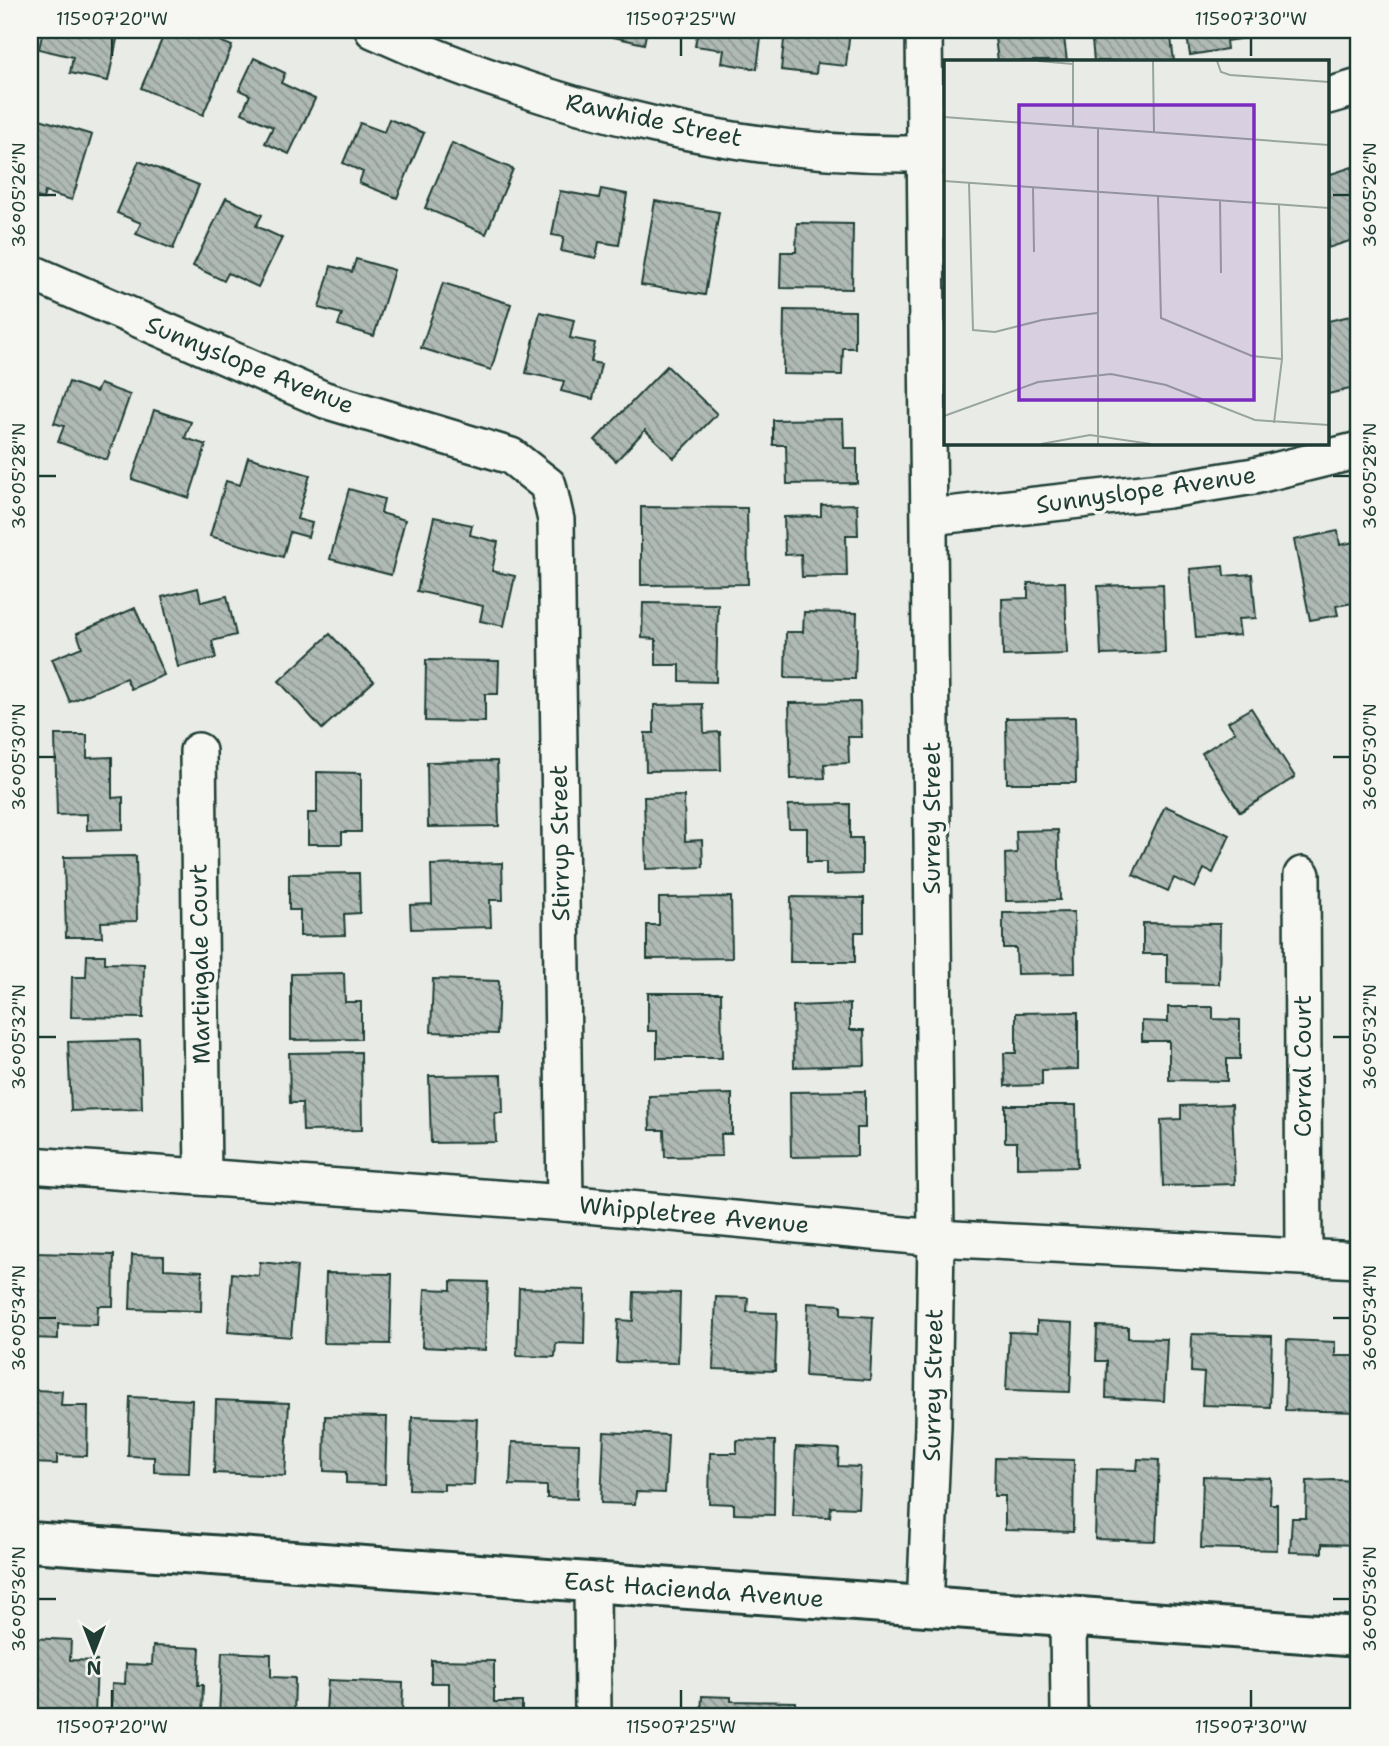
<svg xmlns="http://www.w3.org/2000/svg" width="1389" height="1746" font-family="'Shantell Sans',sans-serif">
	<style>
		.building { fill: url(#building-back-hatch); stroke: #1f3d34; stroke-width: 2 }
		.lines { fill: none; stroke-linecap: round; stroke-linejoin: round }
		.street-casing { stroke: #1f3d34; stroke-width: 40 }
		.secondary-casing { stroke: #1f3d34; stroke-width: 44 }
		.street { stroke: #f6f6f2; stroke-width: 35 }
		.secondary { stroke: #f6f6f2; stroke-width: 38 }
		.ticks { fill: none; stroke: #1f3d34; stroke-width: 2.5 }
		.labels { text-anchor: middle; stroke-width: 7; stroke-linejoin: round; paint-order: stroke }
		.street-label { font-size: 24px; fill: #1f3d34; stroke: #f6f6f2 }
		.inset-road { fill: none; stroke: #98a59f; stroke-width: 2 }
		.view { fill: #7b2cbf; fill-opacity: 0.15; stroke: #7b2cbf; stroke-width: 3.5 }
		.inset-edge { fill: none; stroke: #1f3d34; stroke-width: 3.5 }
		.neatline { fill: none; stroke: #1f3d34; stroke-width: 2.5 }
		.ticks-label { font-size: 18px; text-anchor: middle; fill: #1f3d34 }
	</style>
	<defs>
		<pattern id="building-back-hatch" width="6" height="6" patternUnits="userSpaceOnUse" patternTransform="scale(1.75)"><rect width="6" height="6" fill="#b0bab5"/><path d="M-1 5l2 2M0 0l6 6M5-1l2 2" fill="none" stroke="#8f9894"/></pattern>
	</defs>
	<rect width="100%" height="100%" fill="#e9ebe7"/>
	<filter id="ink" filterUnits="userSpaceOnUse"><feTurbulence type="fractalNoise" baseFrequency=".0143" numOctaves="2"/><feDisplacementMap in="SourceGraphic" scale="14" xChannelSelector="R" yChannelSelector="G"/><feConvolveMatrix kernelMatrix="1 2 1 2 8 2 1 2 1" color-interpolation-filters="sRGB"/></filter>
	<g filter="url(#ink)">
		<!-- building -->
		<g class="building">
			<path d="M43 30H119L108 81 70 73 73 57 39 49Z"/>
			<path d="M166 30H193L232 46 203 115 141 88Z"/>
			<path d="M583 30H647L644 44Z"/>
			<path d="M698 30H762L757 69 722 63 724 50 695 46Z"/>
			<path d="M785 30H850L846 66 817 63 816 74 781 70Z"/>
			<path d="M994 30H1063L1067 61H998Z"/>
			<path d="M1091 30H1170L1174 61H1094Z"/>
			<path d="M1186 30H1251L1252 37 1226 41 1227 49 1190 55Z"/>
			<path d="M254 58 285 73 281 83 315 99 289 154 265 143 273 127 242 113 250 95 239 90Z"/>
			<path d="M30 116 92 135 72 200 45 192 43 199 30 195Z"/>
			<path d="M389 119 424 133 397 198 359 183 363 172 343 163 360 123 384 132Z"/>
			<path d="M452 143 513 169 486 234 425 208Z"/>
			<path d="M139 161 199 185 173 249 136 234 141 223 117 213Z"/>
			<path d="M1352 167 1359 190V238L1328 248V175Z"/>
			<path d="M601 189 627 194 619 245 599 242 596 258 561 251 564 237 552 235 560 191 599 198Z"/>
			<path d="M226 198 262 215 256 226 282 238 258 287 228 273 224 281 193 266Z"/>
			<path d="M655 201 719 212 705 295 641 285Z"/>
			<path d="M797 223 853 224 852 289 780 288 781 252H796Z"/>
			<path d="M356 259 394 270 374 336 338 325 342 314 319 308 331 266 352 272Z"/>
			<path d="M443 283 511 304 491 370 421 348Z"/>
			<path d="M784 310 855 311V348H843L842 375 783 374Z"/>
			<path d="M540 312 574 320 570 338 595 343 591 362 601 364 593 399 561 391 564 381 526 373Z"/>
			<path d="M1350 316 1359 353V387L1328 394V321Z"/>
			<path d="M667 366 717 414 674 458 645 430 616 461 595 440Z"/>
			<path d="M69 382 96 392 100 384 130 395 107 460 58 442 64 426 54 423Z"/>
			<path d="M154 410 191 422 185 438 206 445 189 498 132 479Z"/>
			<path d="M843 419 844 448H857V483L787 484 786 445H773V420Z"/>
			<path d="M248 457 310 475 297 519 312 523 308 537 290 532 283 557 210 536 226 481 240 485Z"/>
			<path d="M349 489 384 499 381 513 405 520 391 575 330 559Z"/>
			<path d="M857 504 858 535H846L847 576 802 577 801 554 785 555 784 517 821 516V505Z"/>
			<path d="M641 507 747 508 748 584 641 585Z"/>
			<path d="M434 517 472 525 470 535 498 542 492 571 515 576 504 626 480 621 483 606 417 591Z"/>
			<path d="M1338 531 1340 545 1359 541V602L1336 606 1338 615 1310 620 1294 540Z"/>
			<path d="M1223 566 1224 576 1252 574 1256 618 1238 619 1240 635 1196 638 1190 569Z"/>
			<path d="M1065 582 1067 654 1003 656 1002 599 1028 598V583Z"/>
			<path d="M1163 584 1165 653 1101 655 1098 586Z"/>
			<path d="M198 588 201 602 227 596 236 635 212 641 216 658 178 667 162 597Z"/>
			<path d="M643 603 718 604 716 682 680 681V665H656V639L642 638Z"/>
			<path d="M135 608 164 675 131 689 126 678 70 702 52 659 82 647 77 633Z"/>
			<path d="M804 612 857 613 855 679 785 678 786 632H803Z"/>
			<path d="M330 634 374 681 322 729 279 681Z"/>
			<path d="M426 660 499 661 498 694H485V722L425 721Z"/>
			<path d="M860 702 861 737H848L849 763 824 764 825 778 791 779 789 703Z"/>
			<path d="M703 704 704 733 720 732 721 770 646 771 645 733H654V705Z"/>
			<path d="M1251 708 1295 777 1240 812 1202 753 1235 732 1228 722Z"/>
			<path d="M1075 717 1076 783H1007L1006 718Z"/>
			<path d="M55 735H87V758L112 757V798L123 797V829L87 830V814L57 815Z"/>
			<path d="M1359 760V783L1348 774Z"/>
			<path d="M497 761 499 826 428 827 427 762Z"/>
			<path d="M317 772 361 773V832H342V844H308V813H317Z"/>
			<path d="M684 796 685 841 702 840 703 867 646 869 644 797Z"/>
			<path d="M850 804V838H862V874L826 875V862H807V828H789L788 805Z"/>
			<path d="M1165 806 1230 835 1213 873 1204 869 1195 888 1174 878 1168 891 1133 875Z"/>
			<path d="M1058 830 1060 900 1006 901 1005 854 1017 853 1016 831Z"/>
			<path d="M136 856 137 921 101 922 102 937H66L64 857Z"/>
			<path d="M502 863 503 900H490L491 927 411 929 410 905 432 904 431 865Z"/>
			<path d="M359 873 360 913 344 914 345 935 300 936V910H289V874Z"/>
			<path d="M731 897 732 958 647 959V925H659V898Z"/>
			<path d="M791 897 864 898V932H855V962H790Z"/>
			<path d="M1074 912 1075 973 1017 974 1016 948H1003V913Z"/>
			<path d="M1143 923 1220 924 1219 984 1167 983V954H1143Z"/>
			<path d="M87 955H105V963L144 964 143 1018 71 1017 72 977H86Z"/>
			<path d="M344 973 345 1002H361V1039L291 1040V974Z"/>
			<path d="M433 979 499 981 497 1034 431 1032Z"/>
			<path d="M648 993H721L722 1058H657V1031H648Z"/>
			<path d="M850 1004V1030H864L865 1065 794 1067 793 1006Z"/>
			<path d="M1168 1007H1213V1019L1240 1020V1059H1227V1081L1169 1080V1041H1142V1021L1168 1022Z"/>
			<path d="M1078 1012V1069L1042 1070V1085L1005 1086 1004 1053H1016V1013Z"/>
			<path d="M140 1040 142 1109 71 1111 68 1042Z"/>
			<path d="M361 1052 362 1130 303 1131 302 1103H290L289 1053Z"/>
			<path d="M502 1075 503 1113H495L496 1142 431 1143 429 1076Z"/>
			<path d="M865 1091V1128H857V1156L791 1157 790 1092Z"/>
			<path d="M732 1094V1134H721L722 1156 665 1157 664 1130H650L649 1096Z"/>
			<path d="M1232 1104 1235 1184 1163 1186 1161 1120 1181 1119V1106Z"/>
			<path d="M1005 1105H1076L1077 1167 1017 1168V1142H1005Z"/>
			<path d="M34 1253 114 1255 113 1306H98L97 1325 58 1324V1339L32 1338Z"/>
			<path d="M132 1255 164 1256V1269L202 1271 201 1311 130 1309Z"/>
			<path d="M260 1262 297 1266 291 1337 228 1332 232 1273 259 1276Z"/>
			<path d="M326 1273 392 1274 390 1344 324 1343Z"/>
			<path d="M451 1281 488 1282 485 1350 422 1347 425 1289 451 1290Z"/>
			<path d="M519 1288 585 1290 584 1344 556 1343 555 1357 517 1356Z"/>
			<path d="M634 1292 680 1293 678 1363 616 1362 618 1320 633 1321Z"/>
			<path d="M716 1297 748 1298 747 1312 777 1313 775 1371 713 1369Z"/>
			<path d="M808 1303 841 1305V1315L873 1317 870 1380 805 1376Z"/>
			<path d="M1037 1321 1073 1323 1070 1392 1006 1390 1009 1332 1037 1333Z"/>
			<path d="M1097 1326 1128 1327V1338L1167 1339 1164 1401 1106 1398 1107 1361H1096Z"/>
			<path d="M1192 1334 1272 1336 1270 1407 1202 1405 1204 1373 1191 1372Z"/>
			<path d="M1287 1340 1335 1342V1356H1356L1355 1382H1359V1412L1285 1410Z"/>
			<path d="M30 1390 62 1391 61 1406H88L87 1456 57 1455V1464L30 1463Z"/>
			<path d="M130 1397 192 1400 189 1473 154 1472V1457L128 1456Z"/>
			<path d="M216 1400 289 1403 285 1476 214 1473Z"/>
			<path d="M325 1416 387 1417 385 1484 346 1483V1472L324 1471Z"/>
			<path d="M412 1417 477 1419 474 1485 444 1484V1490L409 1489Z"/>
			<path d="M604 1432 668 1435 665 1493 636 1492 635 1504 601 1503Z"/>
			<path d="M737 1440 775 1441 774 1515 734 1514V1504L709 1503 710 1453H737Z"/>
			<path d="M512 1442 579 1444 577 1499 547 1498V1486L510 1485Z"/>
			<path d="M796 1447 839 1449 838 1466 860 1467 858 1508 831 1507 830 1517 793 1516Z"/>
			<path d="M995 1458 1074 1460 1073 1532 1005 1530V1496H994Z"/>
			<path d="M1138 1459 1159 1460 1156 1541 1095 1539 1097 1469 1137 1470Z"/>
			<path d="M1203 1476 1271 1478 1270 1504H1277V1550L1201 1548Z"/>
			<path d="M1334 1480 1359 1481V1545L1322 1544V1553L1290 1552 1292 1518H1306L1307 1481Z"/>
			<path d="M30 1638 71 1640 70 1660 97 1661 95 1716H30Z"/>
			<path d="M153 1646 200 1648 198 1685H203L202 1716H111L112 1683 125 1684 126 1664 152 1665Z"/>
			<path d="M222 1652 271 1654V1677L295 1678 294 1716H219Z"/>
			<path d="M431 1660 494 1661V1702H522V1716H449V1683H431Z"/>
			<path d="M328 1680 403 1683 402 1716H315V1713H326Z"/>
			<path d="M702 1696 731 1697V1701L796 1702V1716H701Z"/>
		</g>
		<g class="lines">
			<!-- street casing -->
			<g class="street-casing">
				<g id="street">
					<path d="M373 30C546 109 756 162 946 153"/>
					<path d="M924 30 936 1238 933 1426 925 1607"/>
					<path d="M1328 96 1359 87"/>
					<path d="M30 272 325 400 511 456 548 485 556 520 565 1203"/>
					<path d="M930 517 1168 490 1254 476 1359 450"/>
					<path d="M198 751 203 1177"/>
					<path d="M1302 875 1304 1256"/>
					<path d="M30 1165 565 1203 936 1238 1359 1260"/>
					<path d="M592 1582 593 1716"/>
					<path d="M1068 1617 1069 1716"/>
				</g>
			</g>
			<!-- secondary casing -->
			<g class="secondary-casing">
				<path id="secondary" d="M30 1542 1359 1637"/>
			</g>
			<!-- street -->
			<use href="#street" class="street"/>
			<!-- secondary -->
			<use href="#secondary" class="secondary"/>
		</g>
	</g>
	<!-- ticks -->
	<path class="ticks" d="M112 38V56M681 38V56M1251 38V56M38 195H56M1333 195H1350M38 476H56M1333 476H1350M38 757H56M1333 757H1350M38 1037H56M1333 1037H1350M38 1318H56M1333 1318H1350M38 1599H56M1333 1599H1350M112 1690V1708M681 1690V1708M1251 1690V1708"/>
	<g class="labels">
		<!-- street labels -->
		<g class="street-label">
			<text transform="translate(654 120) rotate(12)" y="8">Rawhide Street</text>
			<text transform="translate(250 365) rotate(22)" y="8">Sunnyslope Avenue</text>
			<text transform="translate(1146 490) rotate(-8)" y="8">Sunnyslope Avenue</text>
			<text transform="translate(932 818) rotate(-90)" y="8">Surrey Street</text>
			<text transform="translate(560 843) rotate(-91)" y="8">Stirrup Street</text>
			<text transform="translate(200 964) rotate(-91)" y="8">Martingale Court</text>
			<text transform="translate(1303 1066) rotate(-90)" y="8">Corral Court</text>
			<text transform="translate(694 1215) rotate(5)" y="8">Whippletree Avenue</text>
			<text transform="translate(933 1385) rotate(-89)" y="8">Surrey Street</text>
			<text transform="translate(694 1590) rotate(4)" y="8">East Hacienda Avenue</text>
		</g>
	</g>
	<!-- overview -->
	<g transform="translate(944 60)">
		<rect width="385" height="385" fill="#e9ebe7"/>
		<path class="inset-road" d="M94 1 129 4M129 1V67M209 1 210 73M273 1 277 12 286 15 385 22M0 57 385 85M154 68V384M0 121 385 148M25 123 29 270 51 272 98 260 153 253M89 128 90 192M214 137 217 258 308 296 338 299M276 141 277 213M0 356 94 322 167 314 222 325 311 360 385 365M330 363 338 299 335 145M97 384 146 375 207 384"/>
		<path class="view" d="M75 45H310V340H75Z"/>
		<rect width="385" height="385" class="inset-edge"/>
	</g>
	<!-- margin -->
	<rect width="1389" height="1746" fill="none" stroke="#f6f6f2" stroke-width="77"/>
	<!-- north arrow -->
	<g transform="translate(94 1651) rotate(180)" stroke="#f6f6f2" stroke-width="5" paint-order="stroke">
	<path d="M0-5L12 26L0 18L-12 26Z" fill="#1f3d34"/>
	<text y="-10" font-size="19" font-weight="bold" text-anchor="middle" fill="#1f3d34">N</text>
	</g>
	<rect x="38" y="38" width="1312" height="1670" class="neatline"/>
	<g class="ticks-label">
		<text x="112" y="25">115°07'20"W</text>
		<text x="681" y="25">115°07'25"W</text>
		<text x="1251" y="25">115°07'30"W</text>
		<text transform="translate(1370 195) rotate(-90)" y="6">36°05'26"N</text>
		<text transform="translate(19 195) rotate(-90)" y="6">36°05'26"N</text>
		<text transform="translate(1370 476) rotate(-90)" y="6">36°05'28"N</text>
		<text transform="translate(19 476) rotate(-90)" y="6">36°05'28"N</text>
		<text transform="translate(1370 757) rotate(-90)" y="6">36°05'30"N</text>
		<text transform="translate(19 757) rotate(-90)" y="6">36°05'30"N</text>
		<text transform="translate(1370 1037) rotate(-90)" y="6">36°05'32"N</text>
		<text transform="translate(19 1037) rotate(-90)" y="6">36°05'32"N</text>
		<text transform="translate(1370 1318) rotate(-90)" y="6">36°05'34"N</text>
		<text transform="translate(19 1318) rotate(-90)" y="6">36°05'34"N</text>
		<text transform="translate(1370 1599) rotate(-90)" y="6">36°05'36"N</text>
		<text transform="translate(19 1599) rotate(-90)" y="6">36°05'36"N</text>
		<text x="112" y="1733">115°07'20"W</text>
		<text x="681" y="1733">115°07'25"W</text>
		<text x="1251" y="1733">115°07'30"W</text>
	</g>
</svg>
